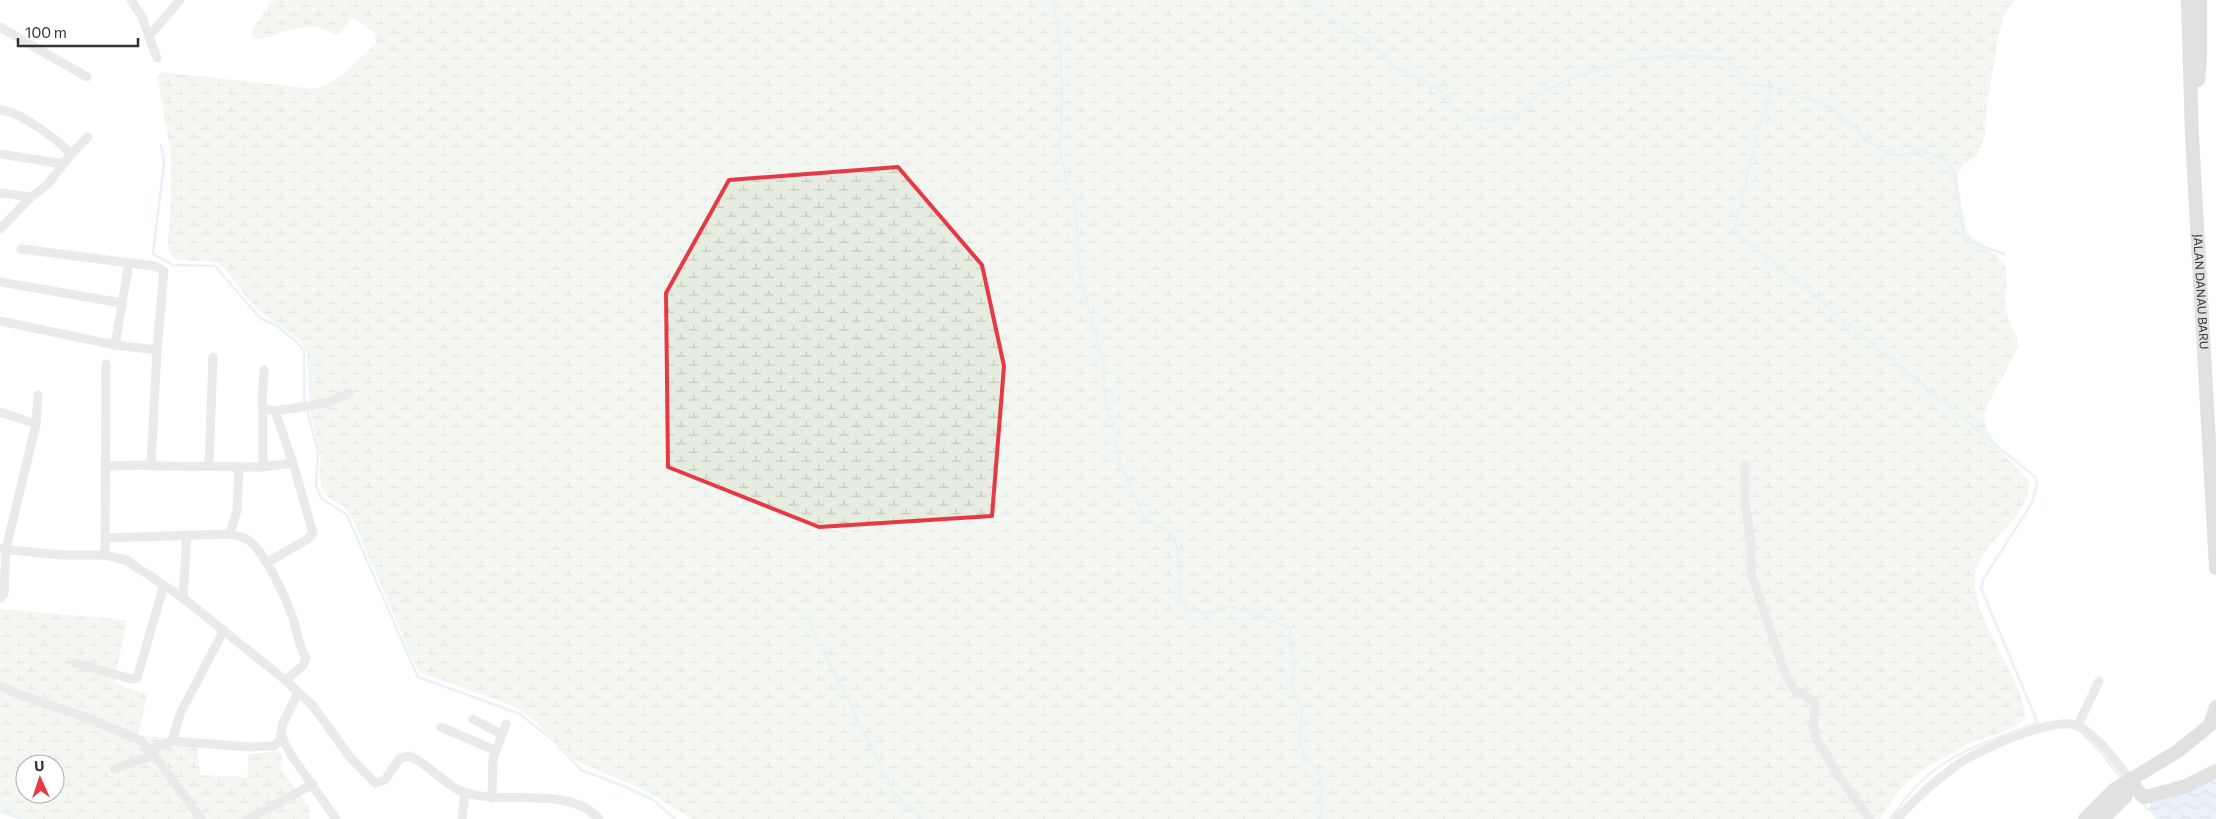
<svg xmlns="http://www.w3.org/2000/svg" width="2216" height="819" font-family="Commissioner,sans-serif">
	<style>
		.wetland { fill: url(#wetland-marsh); fill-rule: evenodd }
		.water { fill: url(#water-waves) }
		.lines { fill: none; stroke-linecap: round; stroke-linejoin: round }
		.stream { stroke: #cfe2ee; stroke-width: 2.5 }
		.street { stroke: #d0d0d0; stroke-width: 9 }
		.secondary { stroke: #bdbdbd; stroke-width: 14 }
		.marked { fill: none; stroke: #e63946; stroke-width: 4; stroke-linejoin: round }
		.labels { text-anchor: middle; stroke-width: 5; stroke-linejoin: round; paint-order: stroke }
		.street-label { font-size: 12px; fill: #333; stroke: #fff }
	</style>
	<defs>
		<pattern id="wetland-marsh" width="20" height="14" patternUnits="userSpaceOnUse" patternTransform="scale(1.25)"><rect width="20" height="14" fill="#e6ecdf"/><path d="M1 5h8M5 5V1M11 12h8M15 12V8" fill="none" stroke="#c6cbc0"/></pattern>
		<pattern id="water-waves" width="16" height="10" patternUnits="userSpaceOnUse" patternTransform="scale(1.25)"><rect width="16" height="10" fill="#cfe2ee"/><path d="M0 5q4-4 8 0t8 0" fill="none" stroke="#b2c2cd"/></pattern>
	</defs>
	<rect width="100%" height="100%" fill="#fff"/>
	<!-- wetland -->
	<g class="wetland">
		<path d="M275 0H2016L2006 10 1998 38 1987 105 1985 135 1976 157 1963 165 1957 176 1965 225 1970 235 2003 261 2007 271 2005 303 2010 325 2017 336 2018 347 1987 406 1984 417 1988 432 2003 454 2029 481C2031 520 1980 540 1975 575 1969 614 2020 673 2026 717 2012 734 1989 735 1970 743 1962 746 1954 752 1947 756 1913 775 1900 785 1880 819H692L642 789 575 760 533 719 516 707 420 672 413 660 351 515 343 506 329 498 321 485 319 472 321 458 310 411 307 353 301 341 260 311 244 295 226 269 216 262 178 260 171 255 168 247 171 197V154L158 82V76L162 72 314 89C338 83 358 60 376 43L375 33 355 19H351L340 33 336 35C328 32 323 27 314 27 305 27 294 28 285 31 273 34 264 43 251 36V32L270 3Z"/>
		<path d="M0 609 127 620 114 683 147 695 138 736 197 739 200 775 248 777V754L281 751 282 771 309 806 310 819H25L0 812ZM25 764H55V794H25Z"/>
	</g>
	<!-- water -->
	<path class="water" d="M2216 771V819H2156L2149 810 2152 795Z"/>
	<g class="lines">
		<!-- stream -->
		<g class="stream">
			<path d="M1052 0 1060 37 1062 98 1060 151 1067 185 1074 193 1081 281 1103 360 1105 401 1113 425 1120 463 1144 518 1166 530 1175 540 1180 563V604L1193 611 1206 613 1229 606 1258 615 1290 628 1291 648 1295 658 1292 685 1295 697 1302 710 1299 743 1305 758 1315 765 1321 777V819"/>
			<path d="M1302 0 1374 46 1396 68 1432 85 1449 97 1454 107 1474 119 1492 121 1510 118 1522 111 1538 95 1568 79 1635 59 1669 56H1703L1726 59 1742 75 1749 84 1786 89 1803 99 1814 100 1836 111 1865 139 1885 153 1889 150 1897 156 1922 150 1943 159 1954 172 1964 239 2004 254"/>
			<path d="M1771 88 1765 113 1762 116 1734 230 2035 477 2037 484 2032 503 1984 578 1981 588 2039 726"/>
			<path d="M161 145 164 163 153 254 173 265 215 266 260 318 277 326 297 342 304 351V398L318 452 316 485 321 498 347 515 418 677 520 714 555 742 581 770 623 786 652 799 675 819"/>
			<path d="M806 616 894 792 923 819"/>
			<path d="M2080 731 2099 750 2122 780"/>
			<path d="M2140 801 2149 810"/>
			<path d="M0 811 21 819"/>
			<path d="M1890 819C1897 810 1904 800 1912 791 1944 754 1992 739 2037 723"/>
		</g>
		<!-- street -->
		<g class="street">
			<path d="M131 0 142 17 157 58"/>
			<path d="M0 27 87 77"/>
			<path d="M150 35 180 0"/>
			<path d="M0 110C21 112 57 139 71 154"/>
			<path d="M0 154 63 164"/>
			<path d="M0 193 31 197"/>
			<path d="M0 229 31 197 48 184 71 154 88 137"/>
			<path d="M21 249 154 266 164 271 157 350 151 465 106 466"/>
			<path d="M0 282 122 303"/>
			<path d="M0 321 115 345 157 350"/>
			<path d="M115 345 129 263"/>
			<path d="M264 370 262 405 265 409 275 411 326 403 349 393"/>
			<path d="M0 412 36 424"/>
			<path d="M1745 465V498L1751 545V573L1787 678 1795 690 1813 700 1815 707 1813 728 1816 738 1842 781 1870 819"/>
			<path d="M151 466 263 467 293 463"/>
			<path d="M209 466 213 357"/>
			<path d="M263 467V408"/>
			<path d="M230 534 237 510 239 466"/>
			<path d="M105 538 230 534C237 536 245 537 251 542 268 558 285 596 293 618 297 631 298 645 306 658L303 666 285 680"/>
			<path d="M0 549 62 555H105L126 560 183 598 285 680 313 706 349 756 375 783 385 780 400 758 409 756C430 764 445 787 467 793 507 805 569 785 599 819"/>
			<path d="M105 555 106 364"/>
			<path d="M266 563 308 539 313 533 293 463 275 411"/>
			<path d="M0 598 4 594 6 549 36 424 38 395"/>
			<path d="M183 598 187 535"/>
			<path d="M75 663 132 679 137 678 164 585"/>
			<path d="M0 686 36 701 80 715 140 740 154 755 201 819"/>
			<path d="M473 719 501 734"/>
			<path d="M2078 725 2099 681"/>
			<path d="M441 727 494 750"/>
			<path d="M281 735 291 755 336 819"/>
			<path d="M172 741 180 714 224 630"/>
			<path d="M149 750 172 741 248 747 274 746 280 740 283 723 298 693"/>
			<path d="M114 769 154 755"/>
			<path d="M492 798 493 758 506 724"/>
			<path d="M248 819 313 784"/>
			<path d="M462 819 465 793"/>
			<path d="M1897 819C1915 799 1938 778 1960 763 1981 749 2056 715 2078 726 2100 737 2116 762 2131 781"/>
		</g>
		<!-- secondary -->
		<g class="secondary">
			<path id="s1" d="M2188 0 2192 136 2216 568"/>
			<path d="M2198 80 2200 61V0"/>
			<path d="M2131 781 2141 795 2145 797 2186 786 2216 771"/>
			<path d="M2085 819 2115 789 2178 751 2210 725 2216 707"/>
			<path d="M2102 819 2125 797 2131 781"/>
		</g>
	</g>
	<!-- marked area -->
	<path d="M0 0H2216V819H0ZM898 167 982 265 1004 366 992 516 819 527 668 467 666 293 729 180Z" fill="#fff" fill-opacity=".55" fill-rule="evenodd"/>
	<path class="marked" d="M898 167 982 265 1004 366 992 516 819 527 668 467 666 293 729 180Z"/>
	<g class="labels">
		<!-- street labels -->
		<g class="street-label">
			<text dy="4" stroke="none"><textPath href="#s1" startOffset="292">JALAN DANAU BARU</textPath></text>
		</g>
	</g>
	<!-- north arrow -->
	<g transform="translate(40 779) rotate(357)"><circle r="24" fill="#ffffff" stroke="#adadad"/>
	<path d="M0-4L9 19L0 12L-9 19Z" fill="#e63946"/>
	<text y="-8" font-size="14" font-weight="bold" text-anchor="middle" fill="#333333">U</text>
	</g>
	<!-- scale -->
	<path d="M18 38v8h120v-8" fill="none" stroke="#333333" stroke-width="2.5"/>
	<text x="25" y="38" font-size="15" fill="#333333" stroke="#ffffff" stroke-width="4" paint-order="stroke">100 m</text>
</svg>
